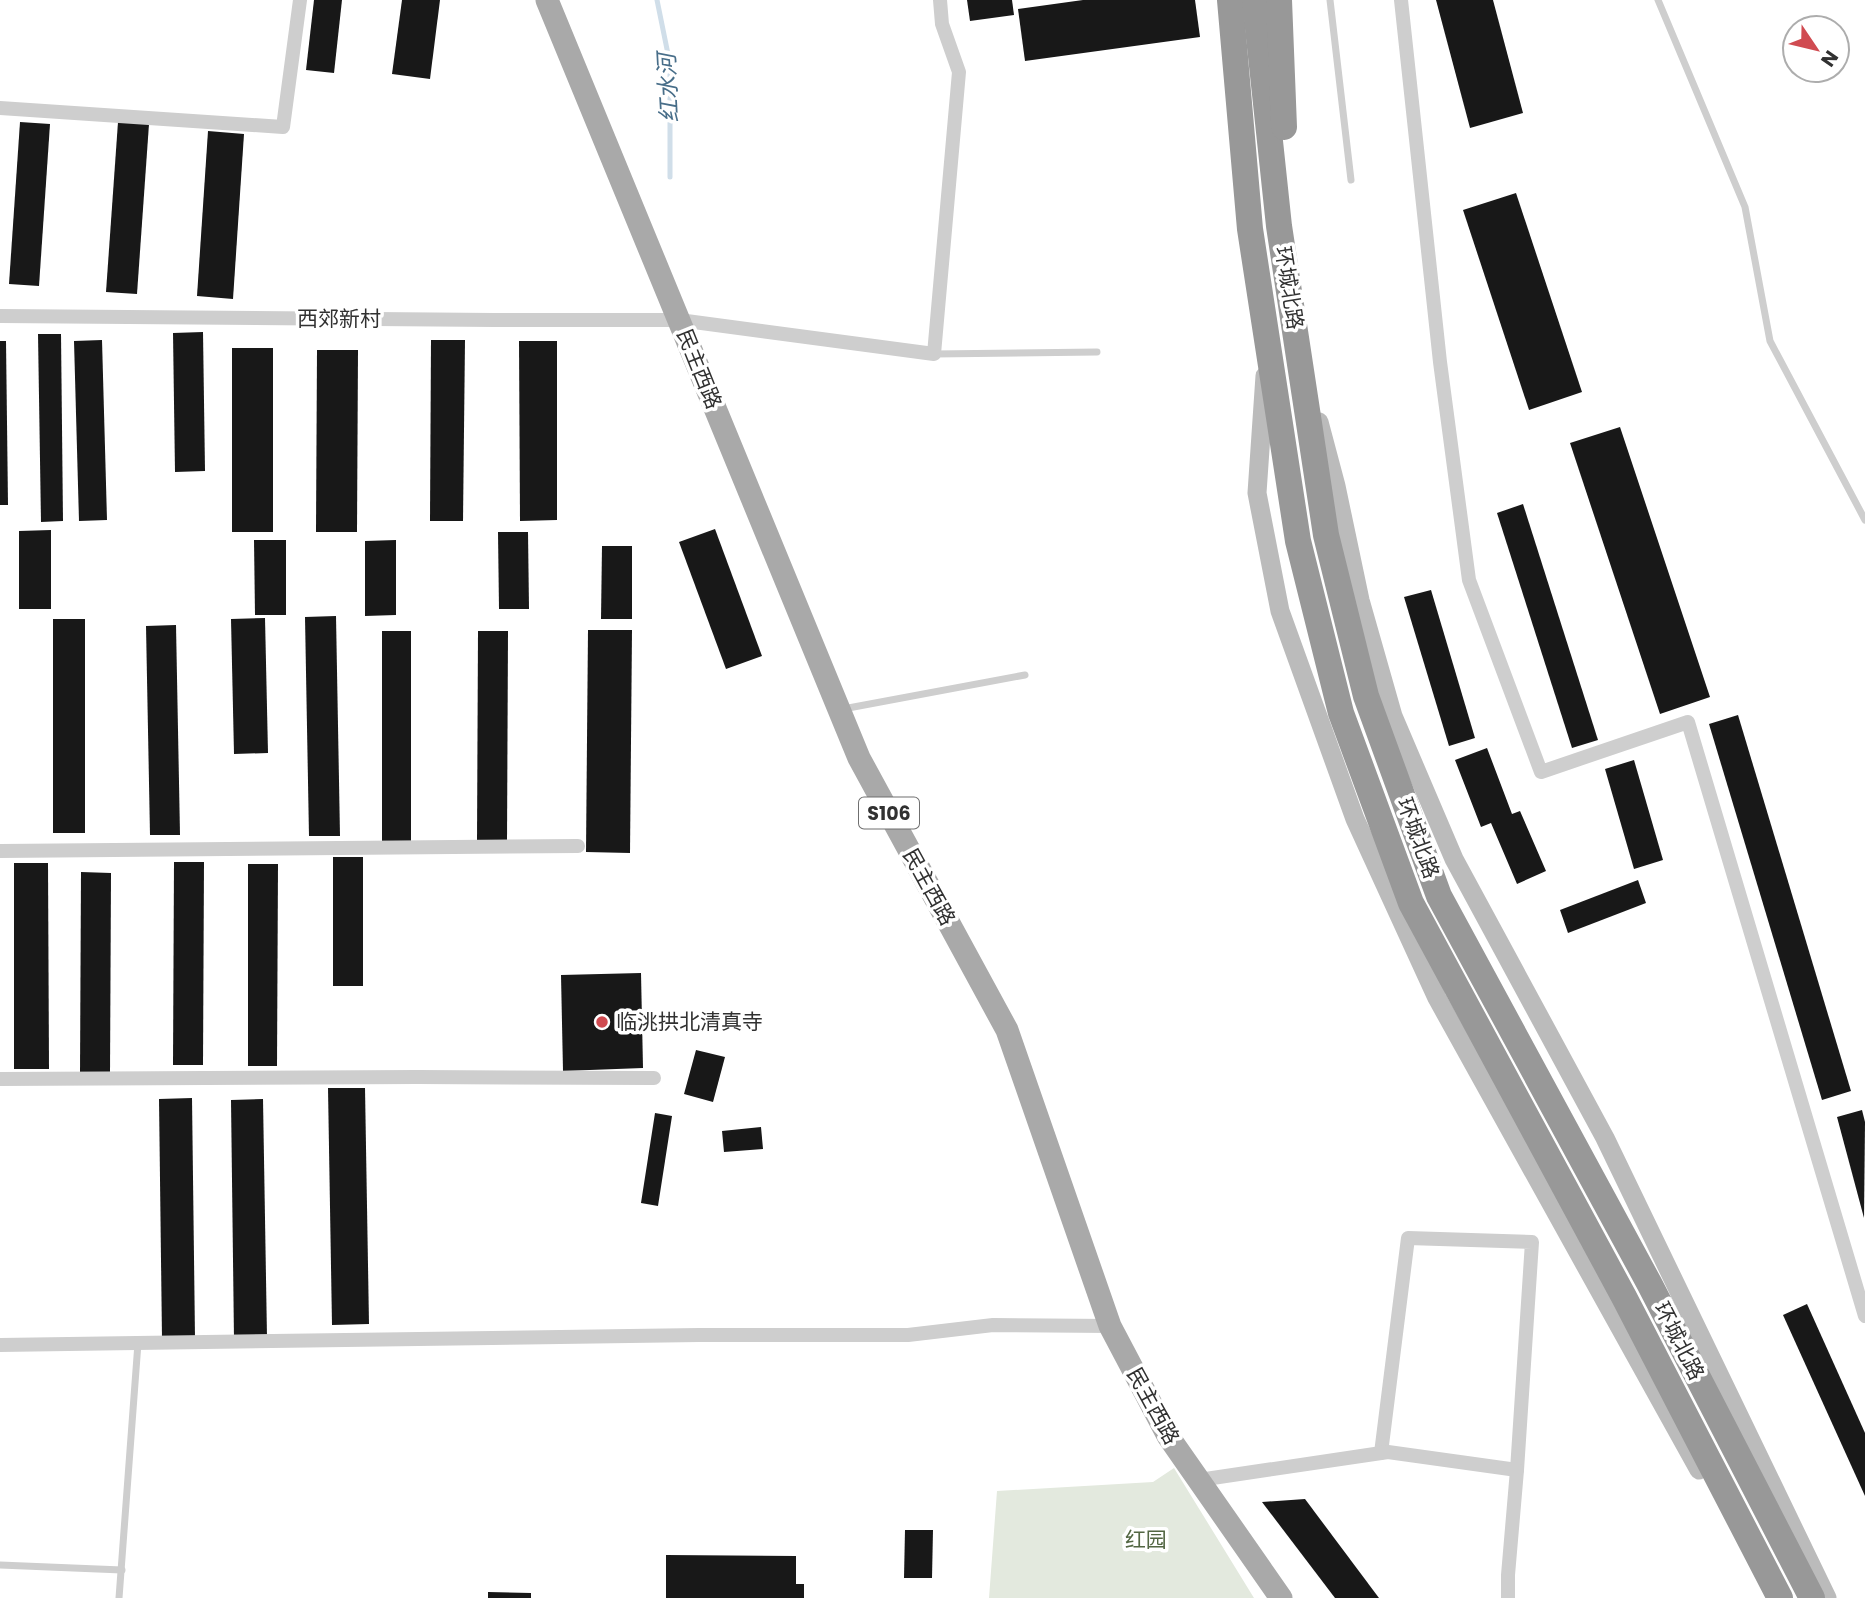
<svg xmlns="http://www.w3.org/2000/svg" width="1865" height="1598" font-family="Poppins,'Noto Sans SC',sans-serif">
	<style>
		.green { fill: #e3e9de }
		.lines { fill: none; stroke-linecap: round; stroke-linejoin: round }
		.stream { stroke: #d0dee9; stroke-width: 5 }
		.building { fill: #181818 }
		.lane { stroke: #cecece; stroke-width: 7 }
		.street { stroke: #cecece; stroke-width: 14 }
		.secondary { stroke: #bbb; stroke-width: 19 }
		.primary { stroke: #a9a9a9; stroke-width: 23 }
		.highway { stroke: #989898; stroke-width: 26 }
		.poi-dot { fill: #d04b51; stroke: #fff; stroke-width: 2.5 }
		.labels { text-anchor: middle; stroke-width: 7; stroke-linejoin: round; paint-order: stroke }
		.shield { fill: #fff; stroke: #6f6f6f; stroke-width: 2 }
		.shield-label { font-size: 19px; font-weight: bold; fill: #313131 }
		.street-label { font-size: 21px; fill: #313131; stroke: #fff }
		.poi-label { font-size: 21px; fill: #313131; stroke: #fff; text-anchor: start }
		.park-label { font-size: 21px; fill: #536743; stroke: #fff }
		.water-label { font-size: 23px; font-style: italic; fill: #486e89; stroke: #fff }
	</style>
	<rect width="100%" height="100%" fill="#fff"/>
	<!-- green -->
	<path class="green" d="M1174 1468 1254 1598H989L997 1491 1153 1482Z"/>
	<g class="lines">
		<!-- stream -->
		<path class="stream" d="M657 0 670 64V177"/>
	</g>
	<!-- building -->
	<g class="building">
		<path d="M314 0H342L334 73 306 70Z"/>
		<path d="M402 0H440L430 79 392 74Z"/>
		<path d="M967 0H1012L1014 15 970 21Z"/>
		<path d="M1083 0H1195L1200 37 1025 61 1018 9Z"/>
		<path d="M1436 0H1493L1523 113 1470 128Z"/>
		<path d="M20 122 50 124 39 286 9 284Z"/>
		<path d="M118 122 149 124 137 294 106 292Z"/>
		<path d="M208 131 244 134 233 299 197 296Z"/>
		<path d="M1516 193 1582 392 1529 410 1463 210Z"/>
		<path d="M203 332 205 471 175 472 173 333Z"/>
		<path d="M38 334H61L63 521 41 522Z"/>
		<path d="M102 340 107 520 79 521 74 341Z"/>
		<path d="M431 340H465L463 521H430Z"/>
		<path d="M0 341H6L8 505H0Z"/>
		<path d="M519 341H557V520L520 521Z"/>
		<rect x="232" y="348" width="41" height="184"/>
		<path d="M317 350H358L357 532H316Z"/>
		<path d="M1620 427 1710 697 1660 714 1570 443Z"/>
		<path d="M1523 504 1598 740 1572 748 1497 513Z"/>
		<path d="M715 529 762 656 726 669 679 542Z"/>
		<path d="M51 530V609H19V531Z"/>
		<path d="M498 532H528L529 609H499Z"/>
		<path d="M254 540H286V615H255Z"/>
		<path d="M396 540V615L365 616V541Z"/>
		<path d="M602 546H632V619H601Z"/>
		<path d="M1431 590 1475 738 1449 746 1404 597Z"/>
		<path d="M336 616 340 836H309L305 617Z"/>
		<path d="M265 618 268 753 234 754 231 619Z"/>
		<rect x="53" y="619" width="32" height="214"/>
		<path d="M176 625 180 835H150L146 626Z"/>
		<path d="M588 630H632L630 853 586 852Z"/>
		<rect x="382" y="631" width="29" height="213"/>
		<path d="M478 631H508L507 843H477Z"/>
		<path d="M1738 715 1851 1091 1822 1100 1709 724Z"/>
		<path d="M1487 748 1512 814 1520 811 1546 871 1517 884 1491 823 1481 827 1455 760Z"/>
		<path d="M1634 760 1663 860 1634 869 1605 769Z"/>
		<rect x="333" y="857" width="30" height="129"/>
		<path d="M174 862H204L203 1065H173Z"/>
		<path d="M14 863H48L49 1069H14Z"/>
		<path d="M248 864H278L277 1066H248Z"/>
		<path d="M81 872 111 873 110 1075H80Z"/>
		<path d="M1638 880 1646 903 1568 933 1560 910Z"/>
		<path d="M641 973 643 1068 563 1071 561 975Z"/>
		<path d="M696 1050 725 1057 713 1102 684 1094Z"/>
		<path d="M328 1088H365L369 1324 332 1325Z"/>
		<path d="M192 1098 195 1338H162L159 1099Z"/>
		<path d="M263 1099 267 1338 234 1339 231 1100Z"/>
		<path d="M1862 1110 1865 1122 1864 1218 1837 1117Z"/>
		<path d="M655 1113 672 1116 658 1206 641 1203Z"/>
		<path d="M761 1127 763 1149 724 1152 722 1131Z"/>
		<path d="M1807 1304 1865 1433V1496L1783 1315Z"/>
		<path d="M1305 1499 1379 1598H1335L1262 1502Z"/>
		<path d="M905 1530H933L932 1578H904Z"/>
		<path d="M666 1555 796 1556V1584H804V1598H666Z"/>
		<path d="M488 1592 531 1593V1598H488Z"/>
	</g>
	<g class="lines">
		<!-- lane -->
		<g class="lane">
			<path d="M1330 0 1351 180"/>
			<path d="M1658 0 1745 207 1770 341 1865 520"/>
			<path d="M934 354 1097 352"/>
			<path d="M843 709 1025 675"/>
			<path d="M0 1565 122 1570"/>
			<path d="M119 1598 138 1343"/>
		</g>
		<!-- street -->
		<g class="street">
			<path d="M1401 0 1440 362 1469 580 1541 772 1688 722 1865 1316"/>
			<path d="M0 108 283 127 300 0"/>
			<path d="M0 316 494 320H679L934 354 959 72 942 24 940 0"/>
			<path d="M0 851 578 846"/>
			<path d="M0 1079 417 1077 654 1078"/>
			<path d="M0 1345 699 1335H908L993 1325 1110 1326"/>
			<path d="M1381 1453 1408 1238 1532 1242 1517 1470 1508 1575V1598"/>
			<path d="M1199 1480 1388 1452 1517 1470"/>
		</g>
		<!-- secondary -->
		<g class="secondary">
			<path d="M1265 376 1257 493 1280 611 1355 819 1437 998 1699 1470"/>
			<path d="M1319 422 1336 486 1360 600 1393 716 1454 859 1605 1138 1827 1598"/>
		</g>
		<!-- primary -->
		<path class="primary" d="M547 0 859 758 1007 1030 1110 1326 1168 1436 1281 1598"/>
		<!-- highway -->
		<g class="highway">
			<path d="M1230 0 1250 229 1298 541 1341 713 1411 903 1624 1297 1780 1598"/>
			<path d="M1255 0 1279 226 1326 535 1366 696 1439 896 1649 1283 1812 1598"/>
			<path d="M1279 0 1284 127"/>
		</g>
	</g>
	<!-- markers -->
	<circle class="poi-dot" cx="602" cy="1022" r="7"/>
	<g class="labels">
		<!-- shield labels -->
		<rect class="shield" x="859" y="797.5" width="60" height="31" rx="5"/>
		<g class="shield-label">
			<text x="889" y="820">S106</text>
		</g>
		<!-- street labels -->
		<g class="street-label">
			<text transform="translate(1289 288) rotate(81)" y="7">环城北路</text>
			<text x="339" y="326">西郊新村</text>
			<text transform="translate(699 369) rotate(68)" y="7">民主西路</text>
			<text transform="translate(1418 838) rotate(70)" y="7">环城北路</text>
			<text transform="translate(929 887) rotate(61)" y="7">民主西路</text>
			<text transform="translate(1679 1341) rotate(63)" y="7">环城北路</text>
			<text transform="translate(1153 1406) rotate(61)" y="7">民主西路</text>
		</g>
		<!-- poi labels -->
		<g class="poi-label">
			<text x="616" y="1029">临洮拱北清真寺</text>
		</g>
		<!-- park labels -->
		<g class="park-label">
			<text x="1146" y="1547">红园</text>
		</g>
		<!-- water labels -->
		<g class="water-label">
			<text transform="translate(668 88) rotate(-93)" y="8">红水河</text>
		</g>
	</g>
	<!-- north arrow -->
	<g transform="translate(1816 49) rotate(125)"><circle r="33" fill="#ffffff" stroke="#adadad" stroke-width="2"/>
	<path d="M0-5L12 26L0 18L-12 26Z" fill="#d04b51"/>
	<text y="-10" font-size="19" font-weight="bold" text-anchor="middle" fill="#313131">N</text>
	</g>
</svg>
